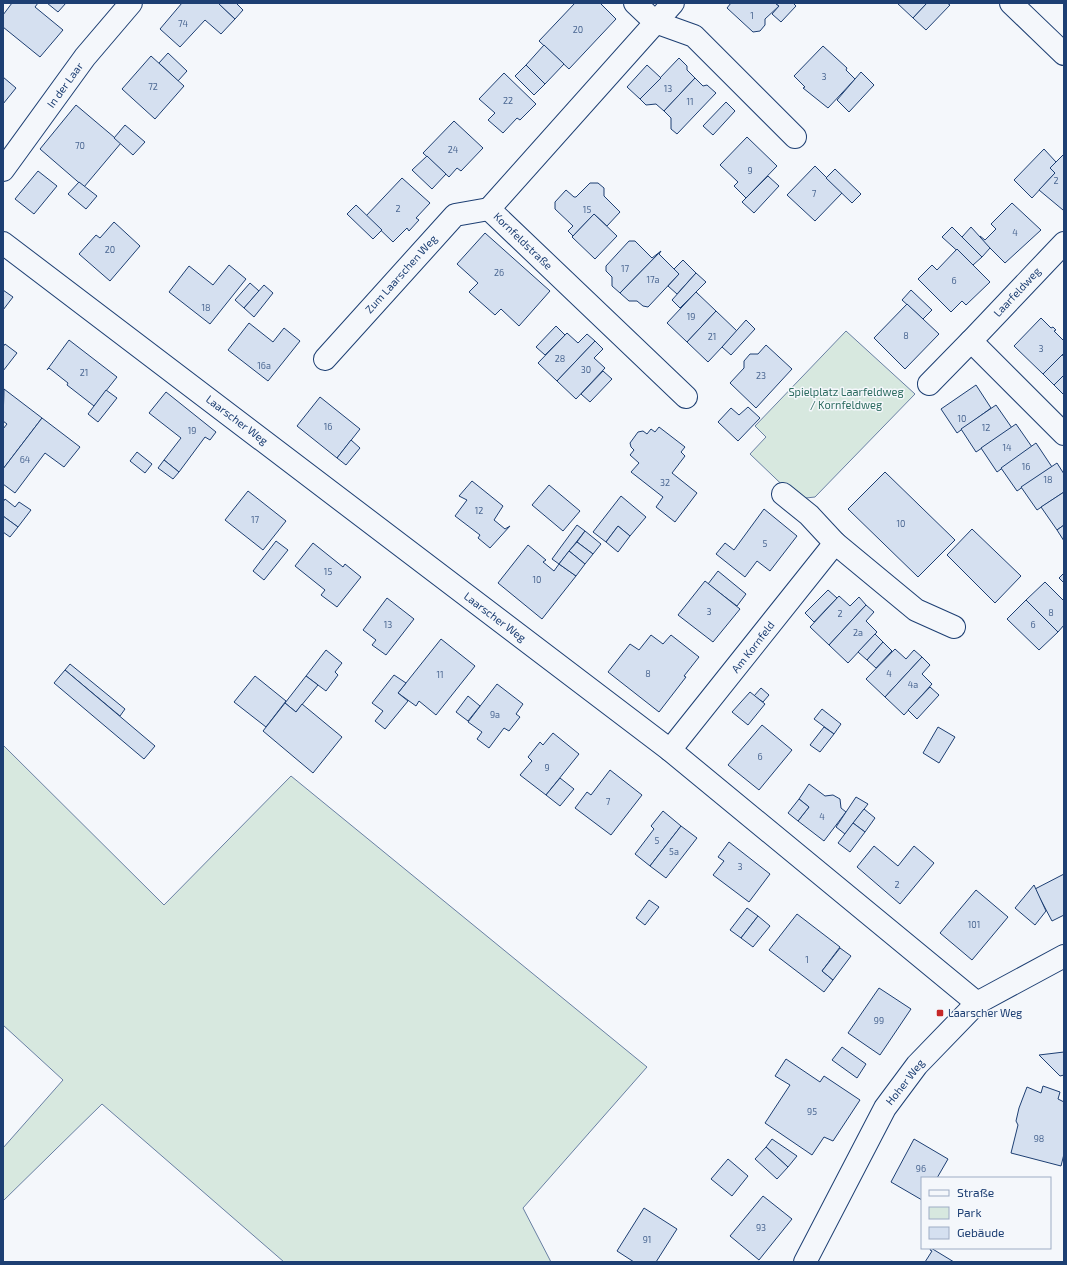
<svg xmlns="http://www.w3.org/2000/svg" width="1067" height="1265" font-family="'Exo 2',sans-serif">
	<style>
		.green { fill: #d7e8df; stroke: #687fa3 }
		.building { fill: #d5e0f0; stroke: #1d3f73 }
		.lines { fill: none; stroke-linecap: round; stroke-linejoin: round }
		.street-casing { stroke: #1d3f73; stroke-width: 24 }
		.street { stroke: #f4f7fb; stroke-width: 22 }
		.poi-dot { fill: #c62828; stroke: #f4f7fb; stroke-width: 1.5 }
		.labels { text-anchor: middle; stroke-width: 3; stroke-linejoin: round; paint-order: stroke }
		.number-label { font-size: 9px; fill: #4b6792 }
		.street-label { font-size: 11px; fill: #1d3f73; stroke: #f4f7fb }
		.park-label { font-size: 11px; fill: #2c6c60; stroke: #f4f7fb }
		.poi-label { font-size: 11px; fill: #1d3f73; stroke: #f4f7fb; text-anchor: start }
	</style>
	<rect width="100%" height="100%" fill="#f4f7fb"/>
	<!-- green -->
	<g class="green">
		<path d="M846 331 915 394 815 497 797 499 750 454 766 437 755 426Z"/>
		<path d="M3 745 164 905 291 776 647 1067 523 1208 551 1262H284L102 1104 3 1201V1148L63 1080 3 1025Z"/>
	</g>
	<!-- building -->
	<g class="building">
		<path d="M12 3H38L35 7 63 30 40 57 3 27V15Z"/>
		<path d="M47 3H66L58 12Z"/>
		<path d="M182 3H218L235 19 221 34 205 20 180 47 160 29Z"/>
		<path d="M218 3H236L243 10 235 19Z"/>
		<path d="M575 3H601V4L616 19 569 69 539 41Z"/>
		<path d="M731 3H775L779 6 765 19V25L760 31 753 32 727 8Z"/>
		<path d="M775 3H793L796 6 781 22 772 14 779 6Z"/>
		<path d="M897 3H927L913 18Z"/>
		<path d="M927 3H947L950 5 926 30 913 18Z"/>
		<path d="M544 45 564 64 545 84 526 65Z"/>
		<path d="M823 46 847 68 846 70 855 79 828 108 803 88 805 87 794 76Z"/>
		<path d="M168 53 187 71 178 81 159 63Z"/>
		<path d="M151 56 184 86 155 119 122 89Z"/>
		<path d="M679 58 687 66V70L695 78 664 111 656 104 646 105 640 99Z"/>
		<path d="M526 65 545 84 534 95 515 76Z"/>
		<path d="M647 65 661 78 640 99 627 87Z"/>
		<path d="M861 72 874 85 849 112 837 100Z"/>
		<path d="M504 73 536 104 520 120 517 118 503 133 488 120 495 113 479 99Z"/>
		<path d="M3 77 16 88 3 104Z"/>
		<path d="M695 78 703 86 707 85 716 93 677 134 671 129V118L664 111Z"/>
		<path d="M726 102 735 111 713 135 703 126Z"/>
		<path d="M76 105 121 143 84 187 40 149Z"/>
		<path d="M454 121 483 148 461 171 457 168 449 177 423 153Z"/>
		<path d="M125 125 145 142 133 155 114 138Z"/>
		<path d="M747 137 777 166 746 198 734 186 738 182 720 165Z"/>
		<path d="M1044 149 1056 162 1050 168 1055 173 1032 198 1014 180Z"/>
		<path d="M1064 154V209L1063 210 1039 190 1055 173 1050 168Z"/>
		<path d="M427 156 446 174 432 189 412 170Z"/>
		<path d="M815 166 842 193 815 221 787 195Z"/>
		<path d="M835 169 861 194 852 203 826 178Z"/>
		<path d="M38 171 57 186 34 214 15 199Z"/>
		<path d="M768 176 779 186 754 213 742 202Z"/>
		<path d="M402 178 430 203 416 218 419 220 409 231 407 228 393 242 366 216Z"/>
		<path d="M79 182 97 196 86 209 68 194Z"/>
		<path d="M590 183H598L604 188V196L620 212 607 226 594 214 573 236 568 231 573 226 555 209V202L566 190 574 197H576Z"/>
		<path d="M1012 203 1041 230 1005 263 979 237 980 236 985 240 996 229 991 224Z"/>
		<path d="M356 205 382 230 373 239 347 214Z"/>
		<path d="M594 214 617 236 595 259 572 237Z"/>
		<path d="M114 222 140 246 110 281 79 254 96 235 100 238Z"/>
		<path d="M952 227 982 257 973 265 942 237Z"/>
		<path d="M971 227 990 248 982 257 962 237Z"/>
		<path d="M485 233 550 291 519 326 501 309 495 315 469 292 478 283 457 264Z"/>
		<path d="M629 241H635L652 258 661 251 620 293 612 286V277L606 271V266Z"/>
		<path d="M957 249 990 282 966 305 962 301 951 312 918 279 932 265 937 270Z"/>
		<path d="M661 251 659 254 679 274 648 307 643 306 637 301H629L620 293Z"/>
		<path d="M683 260 696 273 677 294 668 286 679 274 674 269Z"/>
		<path d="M229 265 246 279 210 324 169 292 189 266 213 285Z"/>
		<path d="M696 273 706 282 680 308 672 300Z"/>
		<path d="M250 283 259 291 244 308 235 300Z"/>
		<path d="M264 285 273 293 254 317 244 308Z"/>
		<path d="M3 290 13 297 3 310Z"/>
		<path d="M911 290 932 310 923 319 902 300Z"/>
		<path d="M696 292 716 311 687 342 667 323Z"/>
		<path d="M907 304 939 334 905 369 874 338Z"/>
		<path d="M716 311 737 331 708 362 687 342Z"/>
		<path d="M1041 318 1051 328 1053 327 1056 330 1054 331 1064 341V353L1043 374 1014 346Z"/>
		<path d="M746 320 755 329 731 355 722 347Z"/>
		<path d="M249 323 273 342 284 328 300 341 268 381 228 350Z"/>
		<path d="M556 326 565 335 545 355 536 347Z"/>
		<path d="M567 333 578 343 587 334 595 341 557 381 538 363Z"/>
		<path d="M69 340 117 377 94 406 67 385 68 383 49 368 47 370Z"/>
		<path d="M595 341 603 349 594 358 605 368 576 399 557 381Z"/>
		<path d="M5 344 17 353 3 371V347Z"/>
		<path d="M766 345 792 369 756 408 730 383 744 368V361L750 354H758Z"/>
		<path d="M1062 355 1064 356V375L1054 385 1043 374Z"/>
		<path d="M603 371 612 379 590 402 581 394Z"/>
		<path d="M1064 375V395L1054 385Z"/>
		<path d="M976 385 991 408 957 433 941 409Z"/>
		<path d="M4 389 42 418 3 469V429L7 424 3 421Z"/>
		<path d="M106 390 117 398 98 422 88 414Z"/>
		<path d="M166 392 216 432 210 440 205 437 179 472 164 460 181 438 149 413Z"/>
		<path d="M320 397 360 429 337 458 297 426Z"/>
		<path d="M996 405 1012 428 976 452 961 429Z"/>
		<path d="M748 407 760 418 738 441 718 422 731 408 739 415Z"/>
		<path d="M42 418 80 447 64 467 45 453 15 493 3 484V469Z"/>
		<path d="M1016 424 1032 447 997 472 981 448Z"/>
		<path d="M659 427 685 447 681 452 685 456 672 473 697 493 675 522 656 507 663 497 631 472 639 463 630 455 634 450 631 447 630 443 638 432 643 431 647 434 651 429 655 432Z"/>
		<path d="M351 440 360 448 346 465 337 458Z"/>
		<path d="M1036 443 1052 467 1017 491 1001 468Z"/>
		<path d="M137 452 152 464 145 473 130 461Z"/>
		<path d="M164 460 179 472 173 479 158 468Z"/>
		<path d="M1057 463 1064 474V492L1037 510 1021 487Z"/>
		<path d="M885 472 955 540 918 577 848 509Z"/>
		<path d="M472 481 503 506 494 520 505 529 510 526 490 548 478 538 480 535 455 516 467 500 459 496Z"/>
		<path d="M549 485 580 511 563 531 532 505Z"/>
		<path d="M248 491 286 521 263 550 225 520Z"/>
		<path d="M1064 492V525L1057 530 1041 507Z"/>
		<path d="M621 496 646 517 630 536 618 526 606 542 593 532Z"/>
		<path d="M5 499 15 507 19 502 31 510 18 527 3 516V502Z"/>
		<path d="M764 509 797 536 770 571 757 561 745 577 716 554 725 543 734 550Z"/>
		<path d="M3 516 18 527 10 537 3 532Z"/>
		<path d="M577 525 585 531 559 564 552 559Z"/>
		<path d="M1064 525V541L1057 530Z"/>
		<path d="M618 526 630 536 618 552 606 542Z"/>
		<path d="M972 529 1021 576 995 603 947 555Z"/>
		<path d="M585 531 601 544 593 554 577 542Z"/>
		<path d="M276 541 288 550 264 580 253 571Z"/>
		<path d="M577 542 593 554 585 564 569 551Z"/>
		<path d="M313 543 343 567 345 564 361 577 337 607 321 595 325 590 295 566Z"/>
		<path d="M528 545 546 560 543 562 554 571 559 564 576 576 542 619 498 583Z"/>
		<path d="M569 551 585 564 576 576 559 564Z"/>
		<path d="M718 571 746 594 737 606 708 584Z"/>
		<path d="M1064 573V583L1059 578Z"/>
		<path d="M705 581 740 609 713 642 678 615Z"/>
		<path d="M1045 582 1064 601V625L1058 632 1026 600Z"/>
		<path d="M828 590 837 598 814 622 805 613Z"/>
		<path d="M839 596 850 606 859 597 866 605 829 645 810 627Z"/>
		<path d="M387 598 414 619 386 655 372 645 376 640 363 630Z"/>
		<path d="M1026 600 1058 632 1039 650 1007 619Z"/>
		<path d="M866 605 874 612 866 621 877 632 848 663 829 645Z"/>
		<path d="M875 634 883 642 867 660 858 652Z"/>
		<path d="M651 635 663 644 671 635 699 657 684 676 686 677 659 712 608 672 630 644 639 650Z"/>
		<path d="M441 639 475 666 436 715 419 701 416 706 398 693Z"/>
		<path d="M883 642 892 651 876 668 867 660Z"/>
		<path d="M895 649 906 659 914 650 922 657 885 697 866 679Z"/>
		<path d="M326 650 342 663 335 672 338 675 326 691 306 676Z"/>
		<path d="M922 657 930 665 922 674 932 684 904 715 885 697Z"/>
		<path d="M70 664 125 709 120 716 65 670Z"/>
		<path d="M65 670 155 746 144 759 54 683Z"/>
		<path d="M394 675 406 683 398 693 408 701 385 729 375 721 383 711 372 703Z"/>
		<path d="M255 676 286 701 266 727 234 702Z"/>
		<path d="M306 676 318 685 296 712 285 703Z"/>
		<path d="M497 684 523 704 516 714 520 717 509 731 504 728 489 748 477 739 482 732 468 722Z"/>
		<path d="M930 687 939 695 917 719 908 710Z"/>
		<path d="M761 688 769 695 763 702 754 696Z"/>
		<path d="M750 692 765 704 748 725 732 712Z"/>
		<path d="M468 696 480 706 468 721 456 712Z"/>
		<path d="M285 703 296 712 302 704 342 737 313 773 263 731Z"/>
		<path d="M822 709 841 724 834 734 814 719Z"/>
		<path d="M762 725 792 750 759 790 728 765Z"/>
		<path d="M824 727 834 734 820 752 810 745Z"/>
		<path d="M938 727 955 737 939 763 923 753Z"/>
		<path d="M553 733 579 754 546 795 520 775 532 761 528 757 540 742 543 745Z"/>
		<path d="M610 770 642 795 611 835 575 808 587 792 591 795Z"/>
		<path d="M560 778 574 789 560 806 546 795Z"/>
		<path d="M809 784 825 796 833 795 840 799 841 808 846 812 824 841 798 821 809 807 799 799Z"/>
		<path d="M856 797 868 804 845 834 836 827Z"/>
		<path d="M799 799 809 807 798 821 788 813Z"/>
		<path d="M864 809 875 818 865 832 853 823Z"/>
		<path d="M663 811 681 826 650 866 635 854 654 829 651 826Z"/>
		<path d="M853 823 865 832 850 852 838 843Z"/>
		<path d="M681 826 697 838 666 878 650 866Z"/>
		<path d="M729 842 770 874 749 902 713 875 724 861 718 857Z"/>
		<path d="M874 846 898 866 914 846 934 863 900 904 857 867Z"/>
		<path d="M1064 874V915L1052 921 1035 889Z"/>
		<path d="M1034 885 1046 911 1035 925 1015 908Z"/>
		<path d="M976 890 1008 917 972 960 940 933Z"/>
		<path d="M649 900 659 907 645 925 636 918Z"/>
		<path d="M747 908 758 916 741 938 730 930Z"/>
		<path d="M797 914 840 947 822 971 833 980 824 992 769 950Z"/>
		<path d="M758 916 770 926 753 947 741 938Z"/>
		<path d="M840 948 851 956 833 980 822 971Z"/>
		<path d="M879 988 911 1009 880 1055 848 1033Z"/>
		<path d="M842 1047 866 1064 857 1078 832 1060Z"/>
		<path d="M1064 1052V1075L1060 1076 1039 1055Z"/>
		<path d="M786 1059 820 1082 824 1076 860 1100 833 1141 824 1137 812 1155 765 1123 790 1085 775 1076Z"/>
		<path d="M1043 1086 1060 1092 1058 1099 1064 1102V1154L1061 1166 1011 1153 1018 1125 1016 1121 1019 1108 1027 1087 1041 1093Z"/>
		<path d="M772 1139 797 1156 788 1167 766 1147Z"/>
		<path d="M914 1139 948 1159 937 1178H922V1200L891 1182Z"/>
		<path d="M766 1147 788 1167 777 1179 755 1159Z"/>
		<path d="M728 1159 748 1176 732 1196 711 1179Z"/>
		<path d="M763 1196 792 1219 759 1260 730 1236Z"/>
		<path d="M644 1208 677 1229 656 1262H634L617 1251Z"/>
		<path d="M931 1248 954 1262H925L932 1251 930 1250Z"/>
	</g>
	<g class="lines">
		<!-- street casing -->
		<g class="street-casing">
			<g id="street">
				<path d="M635 3 655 22 694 36 795 137"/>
				<path d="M673 3 489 209 686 397"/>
				<path d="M1011 3 1064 54"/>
				<path d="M3 170 85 57 131 3"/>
				<path d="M3 243 670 750 977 1003"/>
				<path d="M1064 243 971 341 1064 434"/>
				<path d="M325 359 455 215 489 209"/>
				<path d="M929 384 971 341"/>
				<path d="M783 494 809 515 835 543"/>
				<path d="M670 750 835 543 916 610 954 627"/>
				<path d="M805 1262 885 1108 917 1065 977 1003 1064 956"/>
			</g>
		</g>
		<!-- street -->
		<use href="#street" class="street"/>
	</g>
	<!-- markers -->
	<rect class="poi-dot" x="936" y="1009" width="8" height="8" rx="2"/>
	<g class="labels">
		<!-- number labels -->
		<g class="number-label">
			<text x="752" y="19">1</text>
			<text x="183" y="27">74</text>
			<text x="578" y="33">20</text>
			<text x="824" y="80">3</text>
			<text x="153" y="90">72</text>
			<text x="668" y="92">13</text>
			<text x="508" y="104">22</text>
			<text x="690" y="105">11</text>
			<text x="80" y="149">70</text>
			<text x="453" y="153">24</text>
			<text x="750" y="174">9</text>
			<text x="1056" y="184">2</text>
			<text x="814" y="197">7</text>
			<text x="398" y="212">2</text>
			<text x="587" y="213">15</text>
			<text x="1015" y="236">4</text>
			<text x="110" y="253">20</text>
			<text x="625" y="272">17</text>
			<text x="499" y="276">26</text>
			<text x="653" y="283">17a</text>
			<text x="954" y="284">6</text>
			<text x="206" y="311">18</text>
			<text x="691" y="320">19</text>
			<text x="906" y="339">8</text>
			<text x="712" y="340">21</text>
			<text x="1041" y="352">3</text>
			<text x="560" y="362">28</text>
			<text x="264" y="369">16a</text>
			<text x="586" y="373">30</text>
			<text x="84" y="376">21</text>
			<text x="761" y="379">23</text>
			<text x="962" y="422">10</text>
			<text x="328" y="430">16</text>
			<text x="986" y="431">12</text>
			<text x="192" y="434">19</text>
			<text x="1007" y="451">14</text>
			<text x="25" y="463">64</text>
			<text x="1026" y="470">16</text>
			<text x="1048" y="483">18</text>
			<text x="665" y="486">32</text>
			<text x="479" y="514">12</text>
			<text x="255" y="523">17</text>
			<text x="901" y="527">10</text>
			<text x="765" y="547">5</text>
			<text x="328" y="575">15</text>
			<text x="537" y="583">10</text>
			<text x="709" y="615">3</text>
			<text x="1051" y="616">8</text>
			<text x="840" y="617">2</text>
			<text x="388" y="628">13</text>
			<text x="1033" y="628">6</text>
			<text x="858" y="636">2a</text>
			<text x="648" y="677">8</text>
			<text x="889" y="677">4</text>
			<text x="440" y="678">11</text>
			<text x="913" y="688">4a</text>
			<text x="495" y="718">9a</text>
			<text x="760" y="760">6</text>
			<text x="547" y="771">9</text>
			<text x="608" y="805">7</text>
			<text x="822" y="820">4</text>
			<text x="657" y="844">5</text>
			<text x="674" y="855">5a</text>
			<text x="740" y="870">3</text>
			<text x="897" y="888">2</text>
			<text x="974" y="928">101</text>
			<text x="807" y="963">1</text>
			<text x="879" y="1024">99</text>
			<text x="812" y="1115">95</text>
			<text x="1039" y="1142">98</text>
			<text x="921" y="1172">96</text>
			<text x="761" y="1231">93</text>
			<text x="647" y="1243">91</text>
		</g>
		<!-- street labels -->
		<g class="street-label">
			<text transform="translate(65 85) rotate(-54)" y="4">In der Laar</text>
			<text transform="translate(523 241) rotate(44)" y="4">Kornfeldstraße</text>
			<text transform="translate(401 274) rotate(-48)" y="4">Zum Laarschen Weg</text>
			<text transform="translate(1017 292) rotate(-47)" y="4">Laarfeldweg</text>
			<text transform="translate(237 420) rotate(37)" y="4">Laarscher Weg</text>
			<text transform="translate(495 617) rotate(37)" y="4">Laarscher Weg</text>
			<text transform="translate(753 647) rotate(-52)" y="4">Am Kornfeld</text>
			<text transform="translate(905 1082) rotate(-52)" y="4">Hoher Weg</text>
		</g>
		<!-- park labels -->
		<g class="park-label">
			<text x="846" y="396">Spielplatz Laarfeldweg<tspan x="846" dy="13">/ Kornfeldweg</tspan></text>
		</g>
		<!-- poi labels -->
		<g class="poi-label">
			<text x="948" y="1017">Laarscher Weg</text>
		</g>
	</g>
	<!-- border -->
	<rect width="1067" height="1265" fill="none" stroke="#1d3f73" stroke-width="8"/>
	<!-- legend -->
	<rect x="921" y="1177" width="130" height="72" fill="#f4f7fb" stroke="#9eadc5"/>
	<rect x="929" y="1190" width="20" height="6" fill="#f4f7fb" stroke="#9eadc5"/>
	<text x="957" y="1197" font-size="12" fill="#1d3f73">Straße</text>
	<rect x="929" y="1207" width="20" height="12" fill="#d7e8df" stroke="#9eadc5"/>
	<text x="957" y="1217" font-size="12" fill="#1d3f73">Park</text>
	<rect x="929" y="1227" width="20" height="12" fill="#d5e0f0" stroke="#9eadc5"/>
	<text x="957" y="1237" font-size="12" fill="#1d3f73">Gebäude</text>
</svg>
